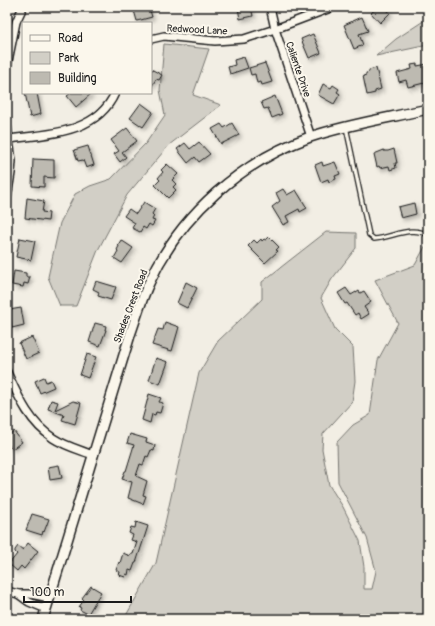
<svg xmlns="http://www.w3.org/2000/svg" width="435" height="626" font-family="Pangolin,sans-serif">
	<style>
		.green { fill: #d2cfc6; stroke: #777671 }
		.building { fill: #bdbab1; stroke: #1c1c1c; filter: url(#shadow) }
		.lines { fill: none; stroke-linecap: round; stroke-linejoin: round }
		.service-casing { stroke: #1c1c1c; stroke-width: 6 }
		.minor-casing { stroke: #1c1c1c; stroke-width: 10 }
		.tertiary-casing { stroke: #1c1c1c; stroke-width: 12 }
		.service { stroke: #fbf7ec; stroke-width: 3.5 }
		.minor { stroke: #fbf7ec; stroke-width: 7 }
		.tertiary { stroke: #fbf7ec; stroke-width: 9 }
		.labels { text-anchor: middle; stroke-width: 4; stroke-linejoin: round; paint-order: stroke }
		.street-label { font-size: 10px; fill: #1c1c1c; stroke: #fbf7ec }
	</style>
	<defs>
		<filter id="shadow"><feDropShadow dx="2.5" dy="2.5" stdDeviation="2" flood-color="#0004"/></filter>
	</defs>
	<rect width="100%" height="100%" fill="#f2eee4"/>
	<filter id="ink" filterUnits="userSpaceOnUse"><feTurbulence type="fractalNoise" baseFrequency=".025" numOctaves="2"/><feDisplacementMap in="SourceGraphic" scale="8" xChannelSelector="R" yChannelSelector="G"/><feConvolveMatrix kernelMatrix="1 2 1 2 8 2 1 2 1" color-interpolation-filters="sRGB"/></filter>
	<g filter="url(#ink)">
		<!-- green -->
		<g class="green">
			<path d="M428 18V45L376 56 396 39Z"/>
			<path d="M164 44 209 49 193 95 221 105 169 145 127 195 98 250 76 306H60L48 277 60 223 75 194 90 186 111 179 146 143 165 115 160 90Z"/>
			<path d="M326 232 356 233V248L332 279 321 298 335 329 353 347 355 381 352 402 323 434 322 449 329 485 343 507 360 541 364 567V589H372L376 571 367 538 338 482 337 442 353 425 370 415 378 360 398 323 375 280 415 265 427 243H428V619H124L156 563 199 373 218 341 262 299V282Z"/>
		</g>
		<!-- building -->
		<g class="building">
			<path d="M133 7H149L152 17 137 21Z"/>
			<path d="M242 7H251L253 16 240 19 238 8Z"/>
			<path d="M378 7H385L390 13 380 23 371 13Z"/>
			<path d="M362 17 368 31 359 34 363 45 354 49 344 25Z"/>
			<path d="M313 34 321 53 309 58 301 39Z"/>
			<path d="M244 57 248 68 230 74 228 67 235 65 234 60Z"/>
			<path d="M265 63 272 82 262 85 261 82 257 83 255 74 251 75 249 68Z"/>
			<path d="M417 64V66L428 64V82L408 87 406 80 399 82 397 73 412 69 411 65Z"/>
			<path d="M376 68 381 89 375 91V93L367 95 363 76 366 75V73L369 72V70Z"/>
			<path d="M151 69 162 75 159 80 156 79 151 88Z"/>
			<path d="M323 84 331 88 333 85 339 89 337 92 340 94 334 104 318 95Z"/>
			<path d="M25 93H37L41 114 30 117Z"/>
			<path d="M71 93H92L76 107 67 96Z"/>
			<path d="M275 96 282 114 272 118 268 108 264 109 261 102Z"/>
			<path d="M141 103 153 112 143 127 130 118Z"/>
			<path d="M232 123 239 135 221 144 212 129 221 124 224 128Z"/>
			<path d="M127 128 137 141 122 152 126 157 120 162 114 154 119 151 111 140Z"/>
			<path d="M199 142 210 154 199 162 195 157 188 163 177 149 185 143 190 149Z"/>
			<path d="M88 146 94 165 86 168 83 160 78 161 74 150Z"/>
			<path d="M394 149 397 163H395L396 168 390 170 389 166 380 168 379 166 377 167 374 154 384 150V151H388Z"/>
			<path d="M33 159 54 160V178L44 177V187L32 186Z"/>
			<path d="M322 162 323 166 335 162 340 174 335 176 336 179 329 182 328 179 321 182 315 165Z"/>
			<path d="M167 164 178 174 172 180 176 184 173 187 176 190 168 198 155 185 160 180 158 178 163 172 161 170Z"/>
			<path d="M283 189 287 195 296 190 307 208 300 212 299 209 286 216 289 222 283 225 272 207 280 201 276 193Z"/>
			<path d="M27 198 44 201 42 212 49 213 48 221 25 218Z"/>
			<path d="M144 202 155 209 152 214 154 216 152 220 155 221 152 226 149 224 146 229 143 227 140 232 132 228 135 223 124 216 129 209 136 214Z"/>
			<path d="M414 203 416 214 401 218 398 207Z"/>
			<path d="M269 237 279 247 276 250 278 251 265 263 248 246 254 240 257 243 261 239 262 241 264 239 266 240Z"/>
			<path d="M20 238 35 241 31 260 16 257Z"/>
			<path d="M121 240 133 248 122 263 114 258 118 251 117 250 119 246 118 245Z"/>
			<path d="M14 271 26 273V277H30L28 284 24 283 23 287 12 285Z"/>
			<path d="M96 281 116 287 111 300 98 296 99 292 93 289Z"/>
			<path d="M186 282 197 288 187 308 177 303Z"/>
			<path d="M346 288 351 295 356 292V293L359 291 360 293 364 291 371 302 364 307 369 314 361 319 358 313 355 315 347 303 345 304 338 293Z"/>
			<path d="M21 308 24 325 12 328 9 310Z"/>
			<path d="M165 322 179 327 172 351 152 345 158 329 163 330Z"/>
			<path d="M95 323 106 326 105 330H106L100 346 89 342Z"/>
			<path d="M32 337 39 353 26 359 19 343Z"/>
			<path d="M87 354 96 357 88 378 80 375Z"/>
			<path d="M156 358 168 362 160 384 149 380Z"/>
			<path d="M44 377 46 382 51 380 54 387 40 393 35 381Z"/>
			<path d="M149 394 161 398 159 402 163 403 160 413 156 412 155 415 152 414 150 423 142 420Z"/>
			<path d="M51 400 58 402 55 410 73 401 81 403 75 424 62 420 64 415 48 409Z"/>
			<path d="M14 431 22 442 12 449 7 443V436Z"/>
			<path d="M130 434 147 439 146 442 155 445 154 451 151 450 148 457 146 456 143 465 140 464 136 476 147 481 143 495 146 496 143 504 128 498 132 482 122 479 125 471H126L134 445 127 443Z"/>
			<path d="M59 465 62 478 50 480 48 467Z"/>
			<path d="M32 514 49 519 44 532 43 531 42 535 26 530Z"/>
			<path d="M136 522 148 526 136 563H135L132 571 129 570 128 575 126 574 125 577 119 575 120 572 116 570 119 562 120 563 123 553 130 556 131 554H133L137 542 131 540 133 535 129 533 131 527 135 528Z"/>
			<path d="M28 543 38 551 24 569 21 566 17 571 9 564 17 554 15 552V550L18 546 23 550Z"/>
			<path d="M91 586 101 592 88 614 80 610 81 608 79 607 84 600 82 598Z"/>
		</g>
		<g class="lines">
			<!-- service casing -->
			<g class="service-casing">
				<path id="service" d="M346 127 369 235 374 239C392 238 410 225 428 235"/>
			</g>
			<!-- minor casing -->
			<g class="minor-casing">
				<g id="minor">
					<path d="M270 7 275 29 311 137"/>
					<path d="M151 39 164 36 215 41 244 39 275 29 333 7"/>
					<path d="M7 66 16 22 23 7"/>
					<path d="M7 126 12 161 11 173 7 198"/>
					<path d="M9 139C47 134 97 134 115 93"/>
					<path d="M7 372C19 398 29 422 53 438 65 446 80 450 93 455"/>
					<path d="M7 591 18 594H30L50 598"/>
					<path d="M18 594 29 602 46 609"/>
				</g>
			</g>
			<!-- tertiary casing -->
			<g class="tertiary-casing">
				<path id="tertiary" d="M43 619 131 332C137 315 142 297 150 281 181 214 241 162 310 137 348 124 389 118 428 109"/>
			</g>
			<!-- service -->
			<use href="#service" class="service"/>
			<!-- minor -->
			<use href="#minor" class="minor"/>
			<!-- tertiary -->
			<use href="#tertiary" class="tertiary"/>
		</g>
	</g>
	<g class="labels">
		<!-- street labels -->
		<g class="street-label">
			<text transform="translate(197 29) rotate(3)" y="4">Redwood Lane</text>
			<text transform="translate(299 69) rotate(71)" y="4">Caliente Drive</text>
			<text transform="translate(130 306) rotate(-69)" y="4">Shades Crest Road</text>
		</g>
	</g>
	<!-- margin -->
	<rect width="435" height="626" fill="none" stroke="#fbf7ec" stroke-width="24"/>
	<rect x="12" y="12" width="411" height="602" fill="none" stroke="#1c1c1c" stroke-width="1.5" filter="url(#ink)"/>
	<!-- legend -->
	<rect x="22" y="22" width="130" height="72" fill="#fbf7ec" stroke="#a29f99"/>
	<rect x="30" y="35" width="20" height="6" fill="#fbf7ec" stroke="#a29f99"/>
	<text x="58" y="42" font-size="12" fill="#1c1c1c">Road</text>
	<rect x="30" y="52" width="20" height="12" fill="#d2cfc6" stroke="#a29f99"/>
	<text x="58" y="62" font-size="12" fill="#1c1c1c">Park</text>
	<rect x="30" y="72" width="20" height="12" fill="#bdbab1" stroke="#a29f99"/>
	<text x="58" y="82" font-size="12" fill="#1c1c1c">Building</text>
	<!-- scale -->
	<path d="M24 596v6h107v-6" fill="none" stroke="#1c1c1c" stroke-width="2"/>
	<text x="30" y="596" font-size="12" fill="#1c1c1c" stroke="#fbf7ec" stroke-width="3" paint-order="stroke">100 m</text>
</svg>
